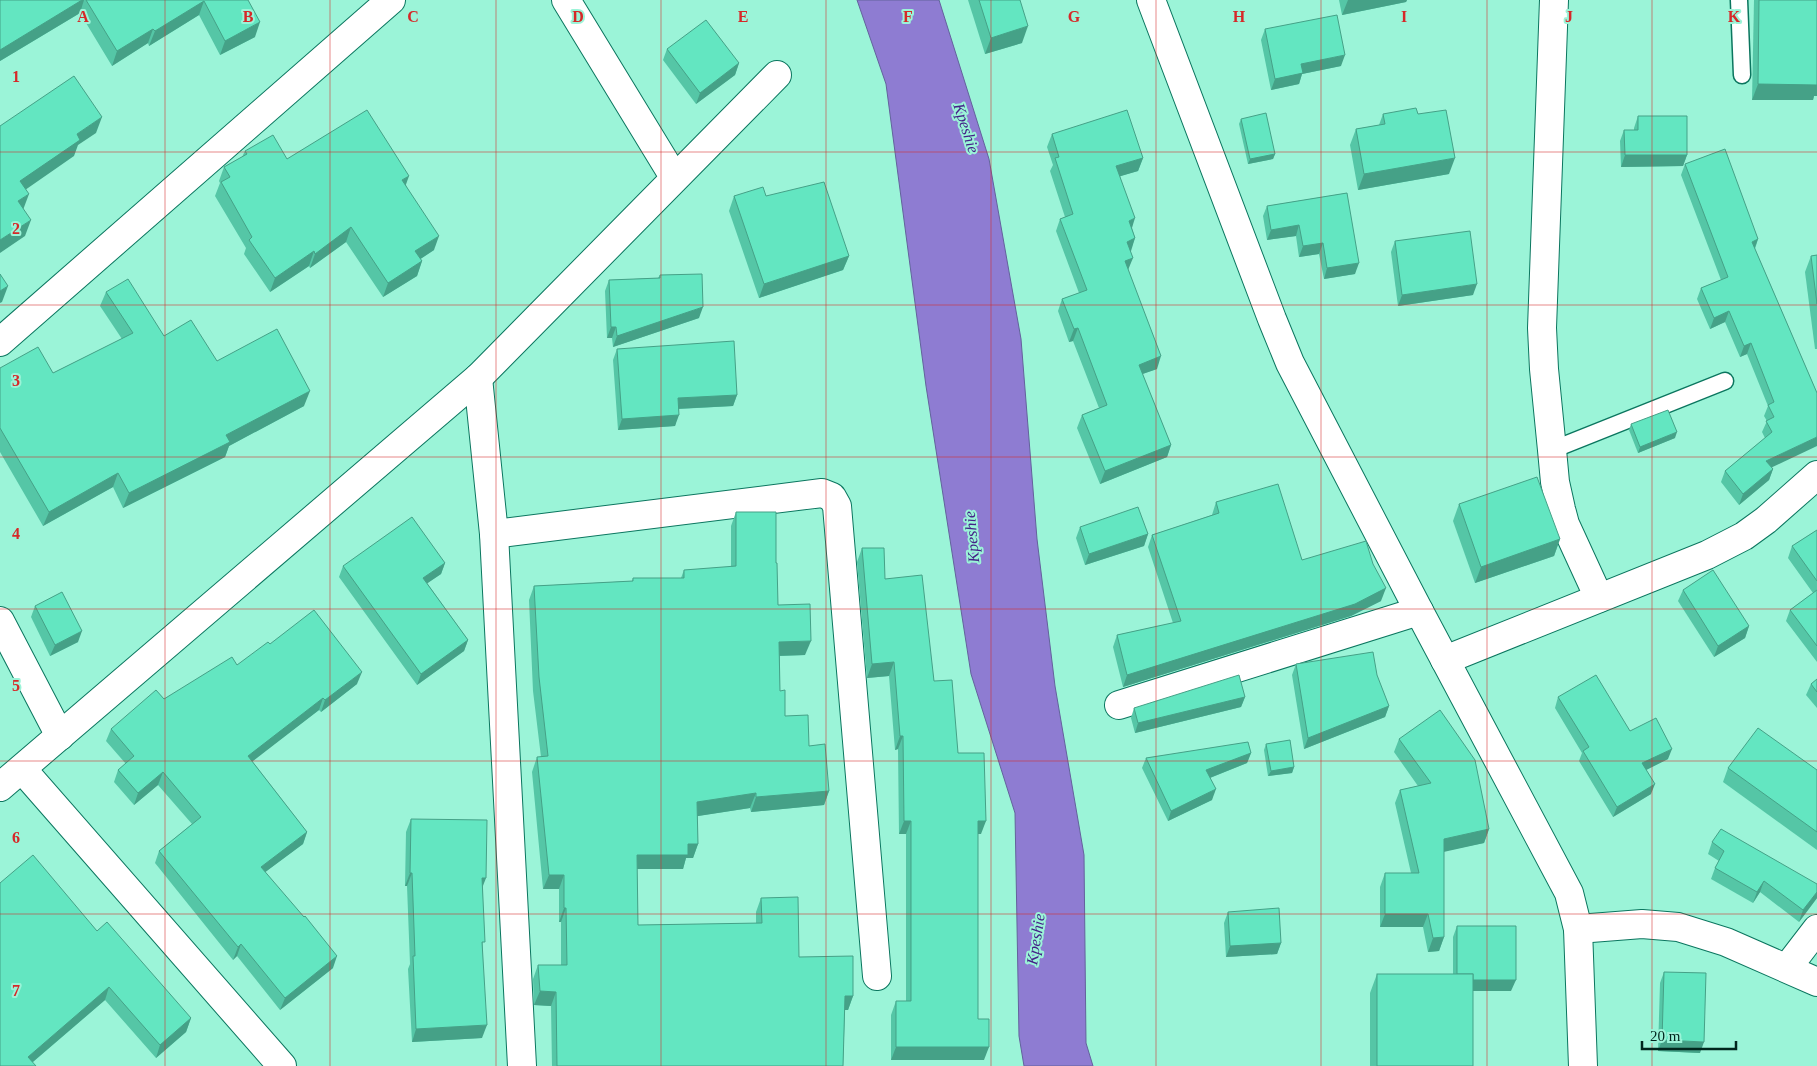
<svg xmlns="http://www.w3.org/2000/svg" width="1817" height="1066" font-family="Georgia,serif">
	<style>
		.water { fill: #8e7cd2; stroke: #63629c }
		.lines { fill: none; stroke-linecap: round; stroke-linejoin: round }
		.lane-casing { stroke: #0b765f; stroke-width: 19 }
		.street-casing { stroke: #0b765f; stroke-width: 30 }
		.secondary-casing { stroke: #0b765f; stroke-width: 30 }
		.lane { stroke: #fff; stroke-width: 16 }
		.street { stroke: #fff; stroke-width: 28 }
		.secondary { stroke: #fff; stroke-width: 28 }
		.wall { fill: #55c6a6 }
		.shaded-wall { fill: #45a187 }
		.building { fill: #63e6c1; stroke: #45a187 }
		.grid { fill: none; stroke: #d62828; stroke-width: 1; stroke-opacity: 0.55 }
		.labels { text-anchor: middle; stroke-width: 4; stroke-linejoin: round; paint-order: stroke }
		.water-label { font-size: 16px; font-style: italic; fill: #442287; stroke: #9bf4d8 }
		.grid-label { font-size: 16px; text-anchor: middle; font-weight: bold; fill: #d62828; stroke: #9bf4d8; stroke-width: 4; stroke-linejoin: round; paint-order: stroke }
	</style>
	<rect width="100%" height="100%" fill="#9bf4d8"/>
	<!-- water -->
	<path class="water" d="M857 0H939L989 159 1021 339 1037 539 1055 686 1084 855 1086 1043 1093 1066H1024L1019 1036 1015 813 971 674 926 386 886 84Z"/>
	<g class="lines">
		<!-- lane casing -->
		<g class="lane-casing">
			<g id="lane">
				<path d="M1739 0 1742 75"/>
				<path d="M1552 450 1725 381"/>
			</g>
		</g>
		<!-- street casing -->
		<g class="street-casing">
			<g id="street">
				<path d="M566 0 674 177"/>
				<path d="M1554 0 1542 328 1544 369 1552 450 1555 482 1561 509 1565 524 1599 598"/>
				<path d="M0 342 391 0"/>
				<path d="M478 378 494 534 522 1066"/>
				<path d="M494 534 822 493 832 497 837 506 877 976"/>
				<path d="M0 621 60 736"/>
				<path d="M1445 660 1707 555 1744 536 1766 520 1817 475"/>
				<path d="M1119 705 1419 611"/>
				<path d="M22 769 282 1066"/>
				<path d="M0 787 478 378 777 75"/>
				<path d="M1578 929 1642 924 1678 927 1726 942 1817 982"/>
				<path d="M1787 968 1817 929"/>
			</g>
		</g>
		<!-- secondary casing -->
		<g class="secondary-casing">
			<path id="secondary" d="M1151 0 1272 319 1290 363 1419 611 1569 893 1578 929 1583 1066"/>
		</g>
		<!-- lane -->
		<use href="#lane" class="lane"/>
		<!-- street -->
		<use href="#street" class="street"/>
		<!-- secondary -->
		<use href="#secondary" class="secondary"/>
	</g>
	<!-- wall -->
	<g class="wall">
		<path d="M0 0H248L255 37 220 55 199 15 149 46 148 43 112 66 80 13 0 61Z"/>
		<path d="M968 0H1020L1022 43 985 54Z"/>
		<path d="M1339 0H1407L1406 2 1342 15Z"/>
		<path d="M1754 0H1817L1814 96 1813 100H1752Z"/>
		<path d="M1265 29 1341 66 1302 74 1299 84 1271 90 1261 40Z"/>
		<path d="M667 49 739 63 735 75 696 104 663 60Z"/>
		<path d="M1383 114H1418L1449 174 1358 190 1350 145 1356 129 1379 125Z"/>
		<path d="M1638 116 1687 155 1683 166 1621 167 1620 141 1624 130H1634V128Z"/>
		<path d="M1241 119 1275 154 1273 159 1248 164 1239 124Z"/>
		<path d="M1052 134 1143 158 1138 171 1120 176 1132 228 1135 238 1130 251 1128 270 1157 369 1142 374 1171 445 1167 457 1100 484 1077 428 1082 415 1099 408 1073 341 1069 342 1058 311 1062 299 1079 293 1056 231 1060 219 1065 217 1050 171 1053 165 1047 147Z"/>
		<path d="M245 151 406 185 434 250 420 259 422 261 417 276 383 297 346 242 310 268 309 266 270 292 244 254 246 248 215 196 220 183 219 181 224 167 242 157Z"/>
		<path d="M1685 164 1758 239 1755 249 1817 393 1771 467 1773 469 1769 480 1739 505 1721 482 1725 471 1765 438 1762 432 1767 421 1764 416 1768 406 1747 354 1740 357 1725 322 1710 329 1697 299 1701 288 1721 280 1681 175Z"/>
		<path d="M1347 193 1355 274 1324 279 1319 254 1299 257 1296 236 1267 240 1263 216 1267 206Z"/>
		<path d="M734 196H766L849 256 843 270 759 298 729 211Z"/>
		<path d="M1395 241 1473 295 1398 306 1391 252Z"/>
		<path d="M1817 255V349H1815L1805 272 1811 256Z"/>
		<path d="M660 275 699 318 613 347 612 338H607L605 291 609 280 658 278Z"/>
		<path d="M106 292 164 336 217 361 304 406 229 446 225 457 123 508 113 487 43 526 0 452V368L53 373 122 339 100 306Z"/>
		<path d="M617 349 737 395 733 406 679 409 675 426 618 430 613 360Z"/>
		<path d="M1631 424 1675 438 1638 453 1629 430Z"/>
		<path d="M1216 502 1302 560 1381 601 1351 616 1123 687 1113 647 1117 635 1173 623 1148 547 1152 535 1212 515Z"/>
		<path d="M1459 504 1560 539 1554 556 1475 583 1453 521Z"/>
		<path d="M736 512 776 563 778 605 805 655 780 656V691L785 716 809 746 829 791 824 805 751 812 750 808 697 816 698 844 693 858H686L683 869H637L638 925 756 924V912L761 898 799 957 853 996 848 1010H845L843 1066H552L551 1006 534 1005 533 979 538 965H561V922H559V889H543L532 772 537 757H541L533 691 529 600 534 586 632 581 633 578H681L684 570 731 567V526Z"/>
		<path d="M1080 527 1148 534 1144 546 1085 565 1076 538Z"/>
		<path d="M1817 530V662L1786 621 1790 610 1813 593 1788 558 1792 546Z"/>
		<path d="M862 548 885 579 934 681 958 753 981 834H978V1019L984 1060H891V1015L896 1001H906V834H899L898 749 895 750 889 676 867 678 857 562Z"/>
		<path d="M445 563 441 574 427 583 468 640 464 651 417 685 339 577 343 566Z"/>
		<path d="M1683 590 1749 626 1745 638 1714 657 1678 601Z"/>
		<path d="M35 606 78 642 50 656 31 617Z"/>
		<path d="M270 644 357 684 321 712 319 710 252 761 307 832 303 844 265 872 333 968 280 1010 237 956 233 960 155 863 159 851 192 824 158 785 134 805 114 782 118 770 126 764 106 741 111 729 164 699 237 665Z"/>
		<path d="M1296 664 1389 706 1385 717 1304 749 1292 675Z"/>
		<path d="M1817 679V708L1806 695 1811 684Z"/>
		<path d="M1245 697 1241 707 1135 733 1131 718 1134 708Z"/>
		<path d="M1558 697 1630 731 1668 759 1646 770 1651 794 1613 817 1579 761 1582 753 1555 708Z"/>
		<path d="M1399 739 1489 829 1484 843 1444 851V937L1439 951 1428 952 1423 927H1380V887L1385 873H1411L1395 803 1400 790 1418 786 1394 752Z"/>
		<path d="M1266 744 1294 767 1292 773 1268 776 1264 750Z"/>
		<path d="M1251 753 1247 763 1210 778 1212 800 1168 821 1142 768 1146 758Z"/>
		<path d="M1728 768 1817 770V850L1723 782Z"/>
		<path d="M411 819 483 886 482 1038 412 1042 408 969 410 964 407 886H405L406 832Z"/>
		<path d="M1712 842 1817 884V898L1799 922 1760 892 1753 903 1711 879 1715 868 1719 861 1708 854Z"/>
		<path d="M1228 912 1281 943 1277 954 1226 957 1224 923Z"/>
		<path d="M1457 926 1511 991H1473V1066H1370V993L1377 974H1453V937Z"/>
		<path d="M97 931 191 1018 186 1032 156 1058 105 1000 33 1062 0 1066Z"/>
		<path d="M1664 972 1700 1053 1658 1051 1660 983Z"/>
	</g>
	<!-- shaded-wall -->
	<g class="shaded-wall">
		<path d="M82 0H84L80 13 0 61V50Z"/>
		<path d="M1348 0H1407L1406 2 1342 15Z"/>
		<path d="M204 1 199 15 149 46 155 31Z"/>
		<path d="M260 22 255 37 220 55 225 41Z"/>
		<path d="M1028 26 1022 43 985 54 991 38Z"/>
		<path d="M153 29 148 43 112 66 117 51Z"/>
		<path d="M1345 55 1341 66 1302 74 1299 84 1271 90 1275 79 1301 64Z"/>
		<path d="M739 63 735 75 696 104 700 93Z"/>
		<path d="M1758 84H1817V96H1814L1813 100H1752Z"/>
		<path d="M102 117 96 133 78 145 74 156 15 197 20 181 77 134Z"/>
		<path d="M1275 154 1273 159 1248 164 1250 159Z"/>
		<path d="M1625 155H1687L1683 166 1621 167Z"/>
		<path d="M1143 158 1138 171 1111 179 1116 166Z"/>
		<path d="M1455 158 1449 174 1358 190 1364 174Z"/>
		<path d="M409 176 404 190 402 180Z"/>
		<path d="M29 194 23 210 18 201Z"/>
		<path d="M1135 218 1131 231 1129 221Z"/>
		<path d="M31 220 25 236 0 253V240Z"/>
		<path d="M1299 225 1296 236 1267 240 1271 230Z"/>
		<path d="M351 227 346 242 310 268 315 254Z"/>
		<path d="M439 236 434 250 410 266 415 251Z"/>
		<path d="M1135 238 1131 251 1122 254 1127 242Z"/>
		<path d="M1758 239 1754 250 1752 242Z"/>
		<path d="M1323 243 1319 254 1299 257 1303 246Z"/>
		<path d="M314 251 309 266 270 292 275 278Z"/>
		<path d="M849 256 843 270 759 298 764 284Z"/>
		<path d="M1133 258 1128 270 1125 261Z"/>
		<path d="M422 261 417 276 383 297 388 283Z"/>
		<path d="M1359 263 1355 274 1324 279 1327 268Z"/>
		<path d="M1477 284 1473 295 1398 306 1402 295Z"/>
		<path d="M8 286 2 302 0 303V291Z"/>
		<path d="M703 307 699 318 613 347 617 336Z"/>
		<path d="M1729 311 1725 322 1710 329 1714 318Z"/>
		<path d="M611 327H616L612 338H607Z"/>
		<path d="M1078 328 1073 341 1069 342 1074 329Z"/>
		<path d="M1751 343 1747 354 1740 357 1744 346Z"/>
		<path d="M1161 356 1157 369 1134 377 1139 365Z"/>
		<path d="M310 391 304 406 229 446 225 457 123 508 129 493 226 435Z"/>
		<path d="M737 395 733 406 674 409 678 398Z"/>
		<path d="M679 415 675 426 618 430 622 419Z"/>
		<path d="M1677 432 1675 438 1638 453 1640 447Z"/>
		<path d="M1817 437V446L1762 472 1766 461Z"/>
		<path d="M1171 445 1167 457 1100 484 1105 471Z"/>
		<path d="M1773 469 1769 480 1739 505 1743 494Z"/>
		<path d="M118 473 113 487 43 526 49 512Z"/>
		<path d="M1148 534 1144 546 1085 565 1089 554Z"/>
		<path d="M1560 539 1554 556 1475 583 1481 567Z"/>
		<path d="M445 563 441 574 419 589 423 578Z"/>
		<path d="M1386 588 1381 601 1351 616 1123 687 1127 675Z"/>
		<path d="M1749 626 1745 638 1714 657 1718 646Z"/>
		<path d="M82 631 78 642 50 656 55 645Z"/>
		<path d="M468 640 464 651 417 685 421 674Z"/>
		<path d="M811 641 805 655 774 656 779 642Z"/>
		<path d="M894 662 889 676 867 678 872 664Z"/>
		<path d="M362 672 357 684 321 712 325 700Z"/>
		<path d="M1245 697 1241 707 1135 733 1138 723Z"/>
		<path d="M323 698 319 710 244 768 248 756Z"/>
		<path d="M1389 706 1385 717 1304 749 1308 738Z"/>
		<path d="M900 736H903L898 749 895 750Z"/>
		<path d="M1672 749 1668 759 1638 774 1642 763Z"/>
		<path d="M1251 753 1247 763 1202 781 1206 770Z"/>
		<path d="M1294 767 1292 773 1268 776 1271 771Z"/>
		<path d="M163 772 158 785 134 805 138 793Z"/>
		<path d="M1655 784 1651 794 1613 817 1617 807Z"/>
		<path d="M1216 789 1212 800 1168 821 1171 811Z"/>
		<path d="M829 791 824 805 751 812 756 797Z"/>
		<path d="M756 793 750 808 692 817 697 802Z"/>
		<path d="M904 821H911L906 834H899Z"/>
		<path d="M978 821H986L981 834H973Z"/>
		<path d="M1489 829 1484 843 1439 853 1444 839Z"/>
		<path d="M307 832 303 844 256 879 261 867Z"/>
		<path d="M688 844H698L693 858H686L683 869H632L637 855Z"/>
		<path d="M410 873H412L407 886H405Z"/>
		<path d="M549 875H564L559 889H543Z"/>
		<path d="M482 878H486L481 891Z"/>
		<path d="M1764 881 1760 892 1753 903 1757 892Z"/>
		<path d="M1817 892V898L1799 922 1803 910Z"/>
		<path d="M564 908H566L561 922H559Z"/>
		<path d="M1385 914H1428L1423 927H1380Z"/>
		<path d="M1444 937 1439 951 1428 952 1433 938Z"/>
		<path d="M1281 943 1277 954 1226 957 1230 946Z"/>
		<path d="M241 944 237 956 233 960 238 947Z"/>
		<path d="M337 956 333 968 280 1010 285 998Z"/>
		<path d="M1457 980H1516L1511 991H1453Z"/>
		<path d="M109 987 105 1000 28 1066V1057Z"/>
		<path d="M540 991 556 992 551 1006 534 1005Z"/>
		<path d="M845 996H853L848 1010H840Z"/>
		<path d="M191 1018 186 1032 156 1058 160 1045Z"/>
		<path d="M487 1025 482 1038 412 1042 416 1029Z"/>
		<path d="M1662 1040 1704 1042 1700 1053 1658 1051Z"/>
		<path d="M896 1047H989L984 1060H891Z"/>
	</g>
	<!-- building -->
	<g class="building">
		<path d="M0 0H82L0 50Z"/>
		<path d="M86 0H248L260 22 225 41 204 1 155 31 153 29 117 51Z"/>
		<path d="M979 0H1020L1028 26 991 38Z"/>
		<path d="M1759 0H1817V85L1758 84Z"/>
		<path d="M1337 15 1345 55 1301 64 1303 73 1275 79 1265 29Z"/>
		<path d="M706 20 739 63 700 93 667 49Z"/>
		<path d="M74 76 102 117 77 134 80 140 20 181 29 194 18 201 31 220 0 240V126Z"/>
		<path d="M1416 108 1418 114 1446 110 1455 158 1364 174 1356 129 1385 124 1383 114Z"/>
		<path d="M367 110 409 176 402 180 439 236 415 251 422 261 388 283 351 227 315 254 314 251 275 278 249 240 252 237 221 182 230 177 224 167 247 154 245 151 273 135 287 159Z"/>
		<path d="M1127 110 1143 158 1116 166 1135 218 1129 221 1135 238 1127 242 1133 258 1125 261 1161 356 1139 365 1171 445 1105 471 1082 415 1107 405 1078 328 1074 329 1062 299 1087 290 1060 219 1073 214 1055 158 1059 157 1052 134Z"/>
		<path d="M1266 113 1275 154 1250 159 1241 119Z"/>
		<path d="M1638 116H1687V155H1625L1624 130H1638Z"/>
		<path d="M1725 149 1758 239 1752 242 1817 393V437L1766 461 1773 469 1743 494 1725 471 1772 432 1766 421 1774 417 1768 405 1774 402 1751 343 1744 346 1729 311 1714 318 1701 288 1728 277 1685 164Z"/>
		<path d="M824 182 849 256 764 284 734 196 763 187 766 196Z"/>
		<path d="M1347 193 1359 263 1327 268 1323 243 1303 246 1299 225 1271 230 1267 206Z"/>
		<path d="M1470 231 1477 284 1402 295 1395 241Z"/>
		<path d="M1817 255V304L1811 256Z"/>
		<path d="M0 274 8 286 0 291Z"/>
		<path d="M702 274 703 307 617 336 616 327H611L609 280 660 278V275Z"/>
		<path d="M128 279 164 336 191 320 217 361 277 329 310 391 226 435 230 442 129 493 118 473 49 512 0 428V368L38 347 53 373 133 333 106 292Z"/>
		<path d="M734 341 737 395 678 398 679 415 622 419 617 349Z"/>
		<path d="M1668 410 1677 432 1640 447 1631 424Z"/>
		<path d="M1537 477 1560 539 1481 567 1459 504Z"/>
		<path d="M1278 484 1302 560 1366 541 1373 564 1386 588 1355 604 1127 675 1117 635 1181 621 1152 535 1219 513 1216 502Z"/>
		<path d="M1138 507 1148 534 1089 554 1080 527Z"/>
		<path d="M736 512H776V563H777L778 605 810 604 811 641 779 642 780 691 785 690V716L808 715 809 746 825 744 829 791 756 797V793L697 802 698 844H688V855H637L638 925 762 923 761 898 798 897 799 957 853 956V996H845L843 1066H557L556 992 540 991 538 965H567L566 908H564V875H549L537 757 548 756 539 677 534 586 633 581V578H684V570L736 566Z"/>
		<path d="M412 517 445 563 423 578 468 640 421 674 343 566Z"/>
		<path d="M1817 530V581L1792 546Z"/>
		<path d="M862 548H884L885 579 922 575 934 681 952 680 958 753H984L986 821H978V1019H989V1047H896V1001H911V821H904L903 736H900L894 662 872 664Z"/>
		<path d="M1713 570 1749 626 1718 646 1683 590Z"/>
		<path d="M1817 590V646L1790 610Z"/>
		<path d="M62 592 82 631 55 645 35 606Z"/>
		<path d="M314 610 362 672 325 700 323 698 248 756 307 832 261 867 304 917 305 916 337 956 285 998 241 944 238 947 159 851 201 817 163 772 138 793 118 770 134 756 111 729 156 690 164 699 232 657 237 665 268 642 270 644Z"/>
		<path d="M1373 652 1377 675 1389 706 1308 738 1296 664Z"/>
		<path d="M1239 675 1245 697 1138 723 1134 708Z"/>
		<path d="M1596 675 1630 731 1656 718 1672 749 1642 763 1655 784 1617 807 1583 751 1589 747 1558 697Z"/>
		<path d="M1817 679V692L1811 684Z"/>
		<path d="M1440 710 1475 760 1489 829 1444 839V937L1433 938 1428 914H1385V873H1419L1400 790 1431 783 1399 739Z"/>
		<path d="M1758 728 1817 770V832L1728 768Z"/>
		<path d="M1290 740 1294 767 1271 771 1266 744Z"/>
		<path d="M1248 742 1251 753 1206 770 1216 789 1171 811 1146 758Z"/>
		<path d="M411 819 487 820 486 878H482L485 942H482L487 1025 416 1029 413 956H415L412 873H410Z"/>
		<path d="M1721 829 1817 884V892L1803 910 1764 881 1757 892 1715 868 1724 851 1712 842Z"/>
		<path d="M33 855 97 931 107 922 191 1018 160 1045 109 987 28 1057 36 1066H0V883Z"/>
		<path d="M1279 908 1281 943 1230 946 1228 912Z"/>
		<path d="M1457 926H1516V980H1473V974H1457Z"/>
		<path d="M1664 972 1706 973 1704 1042 1662 1040Z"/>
		<rect x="1377" y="974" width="96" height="92"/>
	</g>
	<!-- grid -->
	<path class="grid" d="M165 0V1066M330 0V1066M496 0V1066M661 0V1066M826 0V1066M991 0V1066M1156 0V1066M1321 0V1066M1487 0V1066M1652 0V1066M0 152H1817M0 305H1817M0 457H1817M0 609H1817M0 761H1817M0 914H1817"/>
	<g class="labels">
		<!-- water labels -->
		<g class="water-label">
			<text transform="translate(967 128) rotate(72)" y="6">Kpeshie</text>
			<text transform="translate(971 537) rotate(-95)" y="6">Kpeshie</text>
			<text transform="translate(1035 939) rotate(-81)" y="6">Kpeshie</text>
		</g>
	</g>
	<g class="grid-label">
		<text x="83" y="22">A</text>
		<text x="248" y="22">B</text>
		<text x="413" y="22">C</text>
		<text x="578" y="22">D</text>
		<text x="743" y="22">E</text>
		<text x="908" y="22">F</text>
		<text x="1074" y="22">G</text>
		<text x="1239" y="22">H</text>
		<text x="1404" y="22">I</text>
		<text x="1569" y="22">J</text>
		<text x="1734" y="22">K</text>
		<text x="16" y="82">1</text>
		<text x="16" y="234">2</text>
		<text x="16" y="386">3</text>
		<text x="16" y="539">4</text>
		<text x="16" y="691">5</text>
		<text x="16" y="843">6</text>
		<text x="16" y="996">7</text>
	</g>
	<!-- scale -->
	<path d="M1642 1041v8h94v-8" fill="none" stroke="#00261d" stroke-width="2.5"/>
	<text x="1650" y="1041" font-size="15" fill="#00261d" stroke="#9bf4d8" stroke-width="4" paint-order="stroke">20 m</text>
</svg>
